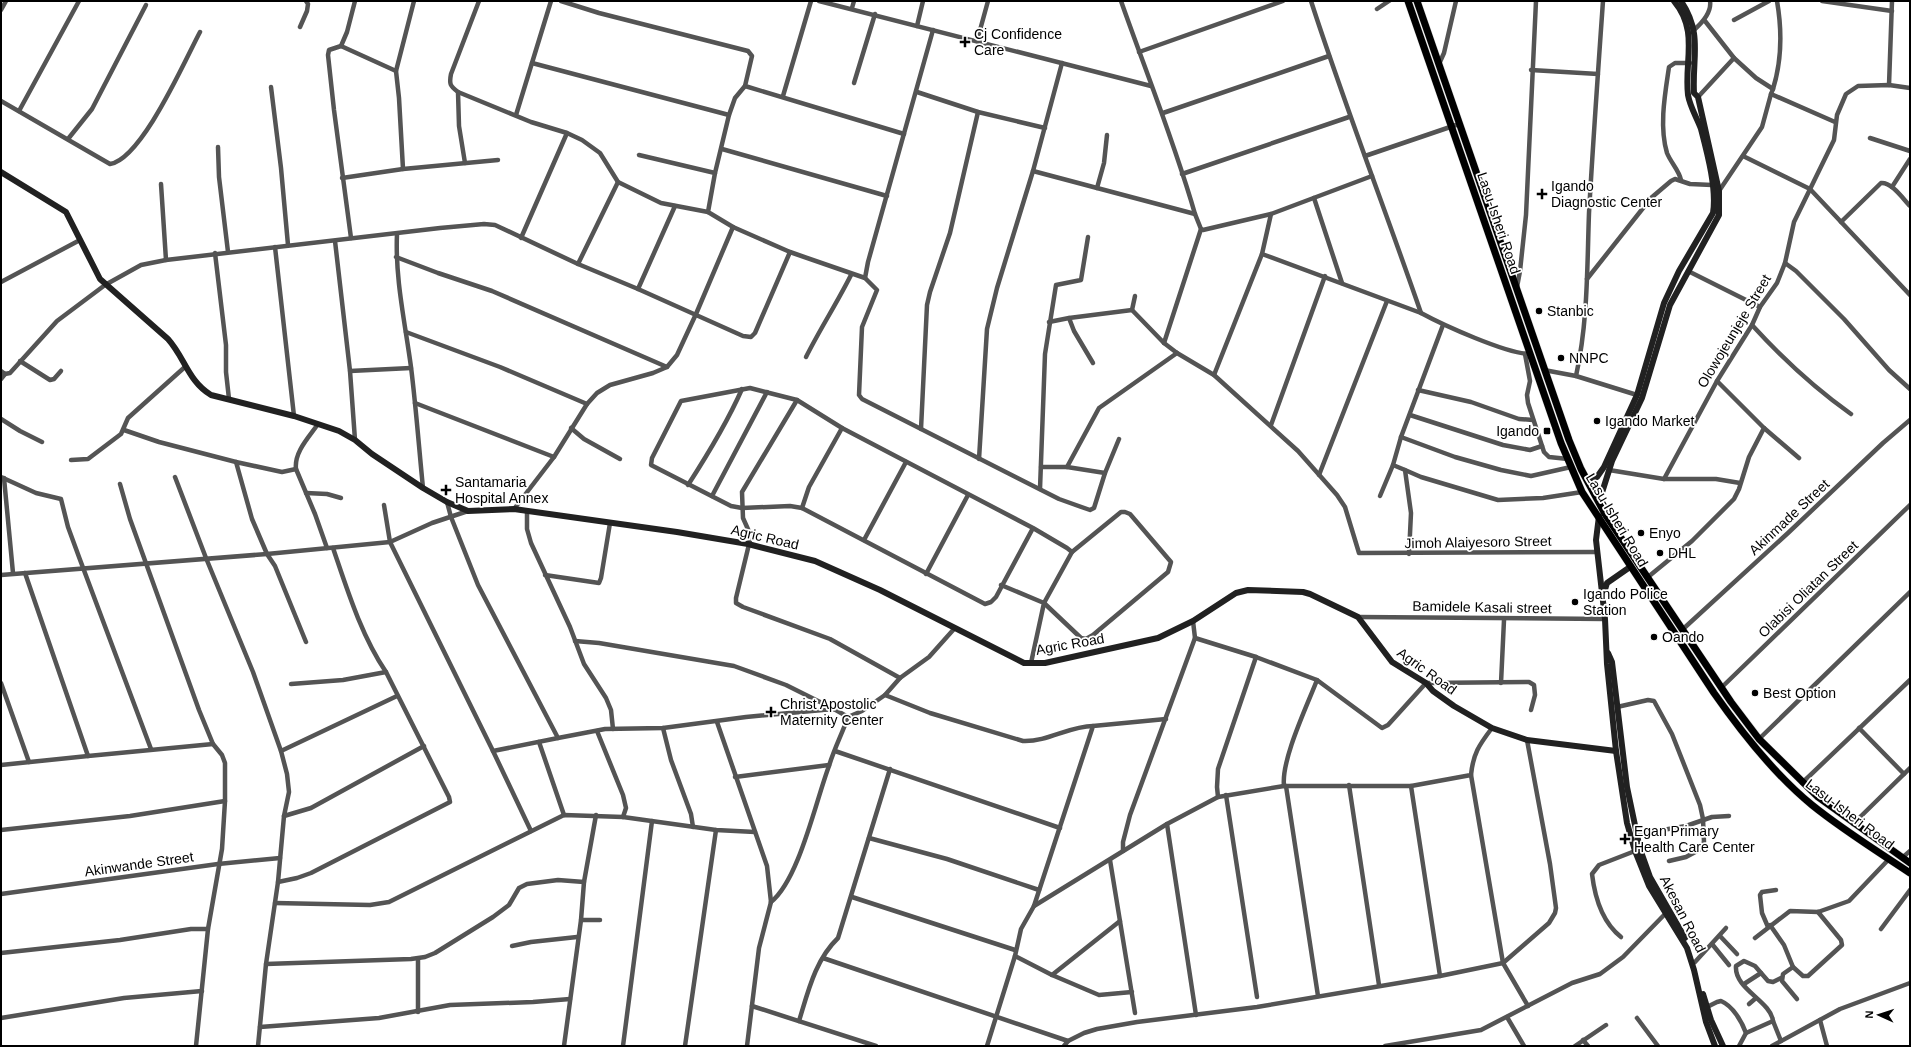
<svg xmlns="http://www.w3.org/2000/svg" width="1911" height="1047" font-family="Arial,sans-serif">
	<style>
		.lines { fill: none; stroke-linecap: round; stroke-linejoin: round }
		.primary-casing { stroke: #dbdbdb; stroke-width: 8 }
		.street { stroke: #545454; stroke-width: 4.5 }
		.secondary { stroke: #212121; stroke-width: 6 }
		.primary { stroke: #000; stroke-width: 7 }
		.poi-dot { fill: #000; stroke: #fff; stroke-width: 1.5 }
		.labels { text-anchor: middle; stroke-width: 3.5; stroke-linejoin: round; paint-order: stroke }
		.poi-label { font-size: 14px; fill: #000; stroke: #fff; text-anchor: start }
		.street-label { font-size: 14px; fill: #000; stroke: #fff }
	</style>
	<rect width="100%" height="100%" fill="#fff"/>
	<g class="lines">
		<!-- primary casing -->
		<g class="primary-casing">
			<g id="primary">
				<path d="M1408 1 1561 443 1582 492 1714 693C1742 733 1774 774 1812 805 1843 830 1877 851 1910 873"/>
				<path d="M1417 1 1569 440 1581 469 1605 514 1731 702 1759 739 1818 797 1910 863"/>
			</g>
		</g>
		<!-- street -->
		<g class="street">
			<path d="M479 1 451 74C449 84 450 86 458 92L531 122 567 133 582 140 600 153 618 182 661 203 708 212"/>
			<path d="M561 1 599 13 748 51 752 56 745 86 904 134"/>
			<path d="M819 1 1151 86"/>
			<path d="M1121 1C1146 72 1174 141 1195 214L1201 229 1164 343"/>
			<path d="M1311 1C1345 106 1385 209 1421 313"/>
			<path d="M1822 1 1892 11"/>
			<path d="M852 8 854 1"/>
			<path d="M1377 9 1389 1"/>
			<path d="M1 10 6 1"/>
			<path d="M1734 20 1769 1"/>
			<path d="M1705 21 1734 58 1756 78 1773 89 1771 94 1835 122"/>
			<path d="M917 26 923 1"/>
			<path d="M300 27 307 11 308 4 306 1"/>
			<path d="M1694 30C1702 23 1712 13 1710 1"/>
			<path d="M977 41 988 1"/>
			<path d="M341 46 396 71"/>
			<path d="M1139 52 1283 1"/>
			<path d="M532 63 729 115"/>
			<path d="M1439 64 1444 53 1456 1"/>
			<path d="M1531 70 1598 74"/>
			<path d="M854 83 875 14"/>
			<path d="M1889 85 1892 1"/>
			<path d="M271 87 281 168 288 245"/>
			<path d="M1773 89C1782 60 1782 30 1777 1"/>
			<path d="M458 92 459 126 465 163"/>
			<path d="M917 92 978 112 1045 128"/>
			<path d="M783 96 811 1"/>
			<path d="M1698 97 1734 58"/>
			<path d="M1 101 110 164C142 159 185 60 200 32"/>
			<path d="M19 111 79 1"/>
			<path d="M1163 113 1329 56"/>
			<path d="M516 115 551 1"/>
			<path d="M1870 138 1910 151"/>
			<path d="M68 139 92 109 146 5"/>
			<path d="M218 147 219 177 228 252"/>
			<path d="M722 149 887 196"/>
			<path d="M639 155 715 173"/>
			<path d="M1365 156 1459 124"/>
			<path d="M1743 156 1810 189 1910 295"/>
			<path d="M403 169 399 98 396 71 414 1"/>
			<path d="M1033 171 1195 214"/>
			<path d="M1182 174 1349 117"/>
			<path d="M342 178 403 169 498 160"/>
			<path d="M1681 180C1679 170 1671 163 1667 153 1659 126 1665 94 1669 67L1675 63H1690"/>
			<path d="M161 184 166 260"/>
			<path d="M1892 187 1910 159"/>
			<path d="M1097 188 1104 163 1107 135"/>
			<path d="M1719 191 1762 127 1771 94"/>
			<path d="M1314 198 1342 283"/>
			<path d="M1841 222 1881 183C1892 182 1903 199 1910 206"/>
			<path d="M733 227 790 252 865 278 877 290 862 327 859 395 862 399 1059 499 1090 510 1094 508 1105 473 1119 439"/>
			<path d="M1201 229 1203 230 1271 214 1372 176"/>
			<path d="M397 234C395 279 405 322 411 367 416 407 419 448 423 488"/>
			<path d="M351 238 334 110 328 55 329 50 341 46 347 32 355 1"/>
			<path d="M521 238 567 133"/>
			<path d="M335 241 350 371 355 440"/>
			<path d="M275 247 294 416"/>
			<path d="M215 253 226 345V372L229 399"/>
			<path d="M1262 254 1421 313C1443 325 1507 354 1530 354"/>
			<path d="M396 257 438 273 492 291 667 367"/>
			<path d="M1785 263 1796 271 1844 319 1889 370 1910 389"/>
			<path d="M578 264 618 182"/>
			<path d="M1688 271 1760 307"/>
			<path d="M865 278 868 262 933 30"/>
			<path d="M1587 279 1651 198 1671 181 1675 179 1690 184 1712 185"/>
			<path d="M1 282 80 240"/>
			<path d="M1517 287 1520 271 1526 215 1536 1"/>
			<path d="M638 289 675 206"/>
			<path d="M1132 310 1135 296"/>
			<path d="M1069 318 1074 331 1093 363"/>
			<path d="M1049 322 1069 318 1132 310 1164 343 1177 353 1214 375 1298 451 1337 495 1345 507 1359 553 1597 552"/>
			<path d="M1752 325C1783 359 1813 387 1851 414"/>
			<path d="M406 332 500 367 587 404"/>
			<path d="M1525 354 1530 381 1527 395 1528 403 1544 452 1549 457 1568 459"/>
			<path d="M806 357C820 329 837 303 851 275"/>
			<path d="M20 361 50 380 54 379 61 371"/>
			<path d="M1544 370 1576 376 1637 395"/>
			<path d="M1 371 5 374 10 373 57 321 105 285 141 265 166 260 440 228 484 224 495 225 578 264 638 289 743 336 751 337 755 333 790 252"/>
			<path d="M350 371 411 368"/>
			<path d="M1214 375 1262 254 1271 214"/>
			<path d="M1576 376C1588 322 1587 268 1589 213 1593 142 1598 72 1603 1"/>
			<path d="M1 379 5 374"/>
			<path d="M1717 381 1764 428 1799 458"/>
			<path d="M1418 390 1471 402 1519 419 1533 420"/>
			<path d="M797 400 742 492 743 518 751 536 736 598V603L743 607 830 639 900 678"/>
			<path d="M415 403 554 457"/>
			<path d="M1410 415 1503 445 1530 450 1542 446"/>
			<path d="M1 419 20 431 42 442"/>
			<path d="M318 424C309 437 294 452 296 469L315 514 327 548"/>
			<path d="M1271 425 1325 276"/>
			<path d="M571 428 584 439 620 459"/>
			<path d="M921 429 927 305 930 292 950 233 978 112"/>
			<path d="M124 430 159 442 236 462"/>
			<path d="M1401 437 1455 457 1501 470 1531 476 1571 467"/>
			<path d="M979 459 987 329 997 288 1033 171 1062 63"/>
			<path d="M71 460 88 459 121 434 128 418 186 366"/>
			<path d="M1041 467H1067L1105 473"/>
			<path d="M1067 467 1099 408 1177 353"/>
			<path d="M296 469 282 472 236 462 252 519 267 554 275 566 306 642"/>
			<path d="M1405 470 1421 477 1498 500 1543 498 1582 492"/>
			<path d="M1609 470 1664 479H1716L1740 483"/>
			<path d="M1319 475 1387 301"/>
			<path d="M1 477 36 493 61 499 68 527 79 557 151 749"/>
			<path d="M175 477 206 558 253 672 281 751 287 774 289 792 284 816 278 882 266 964 258 1046"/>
			<path d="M4 478 13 573"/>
			<path d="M1664 479 1717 381 1752 325 1760 307 1777 283 1785 263 1794 222 1834 140 1837 115 1846 94 1858 86 1889 85 1910 88"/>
			<path d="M120 484 130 519 199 710 213 744 222 755 225 763V801L222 849 208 929 196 1046"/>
			<path d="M688 485C708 454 727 423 742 389"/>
			<path d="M1040 489 1045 354 1056 285 1081 280 1088 237"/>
			<path d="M306 493 327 494 341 498"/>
			<path d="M712 496 767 392"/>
			<path d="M1380 496 1393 465"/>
			<path d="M447 502 451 517 478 585 558 738 605 729 663 728 746 717 834 709 848 717"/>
			<path d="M384 505 390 542 493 751 558 738"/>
			<path d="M802 508 809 487 842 428"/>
			<path d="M514 509 554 457 587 404 597 393 610 385 653 373 667 367 677 355 696 314 733 227 708 212 715 173 729 115 735 98 745 86"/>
			<path d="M527 511V529L531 543 570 627 584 664 606 698 611 710 613 729"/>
			<path d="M1121 512H1125L1130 514 1171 562 1168 572 1093 635 1086 639 1081 638 1044 603 1072 552Z"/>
			<path d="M1033 528 996 597 991 602 985 604 802 508 790 506 742 508 731 506 651 465 652 458 681 401 750 388 797 400 842 428 1033 528 1067 548 1072 552"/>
			<path d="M864 540 906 462"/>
			<path d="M1409 554 1411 513 1405 470 1393 465 1401 437 1443 325"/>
			<path d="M25 573 88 756 213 744"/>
			<path d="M926 574 968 495"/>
			<path d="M1 575 267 554 390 542 432 523 468 511"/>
			<path d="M545 575 599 583 601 578 610 523"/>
			<path d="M1648 577 1692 541 1734 499 1739 489 1749 457 1764 428"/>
			<path d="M1001 585 1044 603 1031 663"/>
			<path d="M1358 617 1605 619"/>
			<path d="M1682 630 1788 533 1883 443 1910 420"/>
			<path d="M1195 638 1256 657 1317 680 1382 728 1388 725 1426 683 1529 682 1534 685 1535 695 1531 710"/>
			<path d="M575 641 599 643 734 666 786 685 834 709"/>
			<path d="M1 683 29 762"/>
			<path d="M1501 683 1504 620"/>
			<path d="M291 684 343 680 386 672"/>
			<path d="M1721 688 1910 505"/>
			<path d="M885 695 930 713 1023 741C1048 742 1069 726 1093 726"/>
			<path d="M1617 707 1648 700 1654 701 1672 734 1700 805 1703 819 1704 842 1699 850 1686 857 1669 861"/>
			<path d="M717 722 767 866 771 902 759 948 747 1046"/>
			<path d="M663 728 671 760 691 814 693 827"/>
			<path d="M1859 728 1904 774"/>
			<path d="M597 731 623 795 626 808 623 817"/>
			<path d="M1759 739 1910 592"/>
			<path d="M539 742 564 815"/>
			<path d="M281 751 397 696"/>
			<path d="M493 751 531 831"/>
			<path d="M835 751 1060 828"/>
			<path d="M1 765 88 756"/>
			<path d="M1471 775 1503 963 1528 1006"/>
			<path d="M735 777 829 765"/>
			<path d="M1802 783 1910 680"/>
			<path d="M1349 785 1379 985"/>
			<path d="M1284 786C1281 760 1307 706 1317 680"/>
			<path d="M1286 786 1318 996"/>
			<path d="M1411 786 1440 976"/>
			<path d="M1226 795 1257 997"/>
			<path d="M1218 797 1217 787 1218 769 1256 657"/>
			<path d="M596 815 584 882 581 920H600"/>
			<path d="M284 816 311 808 424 746"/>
			<path d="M1167 824 1196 1015"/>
			<path d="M1853 824 1910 768"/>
			<path d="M1 830 130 816 225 801"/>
			<path d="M1637 836 1645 833 1686 826 1712 817 1729 816"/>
			<path d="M869 838 947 859 1039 890"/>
			<path d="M1123 851V842L1130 815 1195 638 1193 621"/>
			<path d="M1902 858 1910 851"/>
			<path d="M1110 860 1135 1013"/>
			<path d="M278 882 297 878 311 873 450 802 449 797 386 672C361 635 347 589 333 548"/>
			<path d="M1 894 218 864 280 858"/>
			<path d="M852 897 1015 950"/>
			<path d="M771 902C799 880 816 800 829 766 834 749 842 734 848 717L862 711 885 695 900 678 929 657 954 629"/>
			<path d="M275 903 370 905 389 902 564 815 623 817 716 830 755 832"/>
			<path d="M1034 906 1167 824 1218 797 1284 786H1411L1471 775C1473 754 1479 745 1492 728"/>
			<path d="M1120 921 1052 975 1099 995 1132 992"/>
			<path d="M1770 925 1784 945 1793 967"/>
			<path d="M1768 927 1762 913 1760 895 1762 892 1776 890"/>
			<path d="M1881 929 1910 890"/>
			<path d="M1720 936 1737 954"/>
			<path d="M1621 937C1602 922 1595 899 1592 874L1599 865 1635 851"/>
			<path d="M1755 938 1790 911 1818 912 1849 901 1889 859"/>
			<path d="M1712 944 1729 965"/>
			<path d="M512 946 531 942 577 937"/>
			<path d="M1 953 120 940 191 929H208"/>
			<path d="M1015 956 1052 975"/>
			<path d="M823 958 1068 1041"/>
			<path d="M1695 962 1726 928"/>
			<path d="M266 964 411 959 425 957 435 953 493 917 509 905 519 888 527 884 558 880 584 882"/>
			<path d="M1744 984 1761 973"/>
			<path d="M1797 999 1782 981 1783 974 1793 967 1803 976H1808L1842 945 1841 940 1818 912"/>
			<path d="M1749 1004 1756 998"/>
			<path d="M752 1006 876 1046"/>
			<path d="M1707 1007 1717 1002 1721 1001C1733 1006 1742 1022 1746 1033L1739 1046"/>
			<path d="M418 1012V959"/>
			<path d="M1507 1017 1524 1046"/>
			<path d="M1 1018 124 998 202 991"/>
			<path d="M1637 1018 1658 1046"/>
			<path d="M1820 1020 1827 1046"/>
			<path d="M799 1021C808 992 815 960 838 938L890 769"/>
			<path d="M1773 1021C1771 1001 1734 989 1736 966L1744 961 1755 966 1768 981 1773 982 1781 978"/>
			<path d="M260 1027 379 1018 450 1005 533 1002 570 999"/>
			<path d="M1746 1033 1773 1021 1781 1041"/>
			<path d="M1583 1040 1588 1046"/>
			<path d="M564 1046 581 920"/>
			<path d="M623 1046 652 821"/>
			<path d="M685 1046 716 830"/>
			<path d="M987 1046 1015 956 1021 929 1034 906 1093 726 1166 719"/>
			<path d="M1064 1046 1068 1041 1084 1033 1097 1029 1137 1022 1257 1007 1440 976 1503 963 1549 923 1555 913 1556 908 1550 864 1527 740"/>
			<path d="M1385 1046 1481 1030 1572 983 1600 974 1623 957 1665 914"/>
			<path d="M1575 1046 1606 1025"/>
			<path d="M1772 1046 1840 1009 1910 983"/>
		</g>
		<!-- secondary -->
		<g class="secondary">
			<path d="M1 172 66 212 100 279 168 339C185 358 188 381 211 395L294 416 339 431 355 440 372 454 423 488 447 502 468 511 514 509 677 532 748 544 815 561 880 590 1024 663H1045L1158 638 1193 621 1236 593 1248 590 1303 592 1310 594 1358 617 1392 662 1426 683 1433 691 1454 706 1492 728 1527 740 1616 751"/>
			<path d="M1588 482 1597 477 1604 467 1637 395 1664 303 1679 271 1713 213C1717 189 1707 152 1701 129 1697 118 1690 107 1688 95 1684 61 1699 31 1674 1"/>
			<path d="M1599 502 1612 461 1642 398 1670 305 1719 215V191L1698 97 1694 93C1692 57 1703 34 1681 1"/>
			<path d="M1599 516 1596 540 1605 619 1607 664 1616 751 1627 823 1635 851 1649 886 1687 948 1694 970 1706 1022 1715 1046"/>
			<path d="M1604 593 1607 583 1630 567"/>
			<path d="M1608 653 1612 662 1627 787 1640 849 1650 877 1685 938"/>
			<path d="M1703 994 1711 1020 1723 1046"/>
		</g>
		<!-- primary -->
		<use href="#primary" class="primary"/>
	</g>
	<!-- markers -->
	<g class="poi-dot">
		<path d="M963 36h4v4h4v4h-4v4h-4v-4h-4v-4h4z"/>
		<path d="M1540 188h4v4h4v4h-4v4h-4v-4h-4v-4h4z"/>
		<circle cx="1539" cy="311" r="4"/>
		<circle cx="1561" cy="358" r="4"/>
		<circle cx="1597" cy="421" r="4"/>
		<rect x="1543" y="427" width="8" height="8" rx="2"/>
		<path d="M444 484h4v4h4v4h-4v4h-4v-4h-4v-4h4z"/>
		<circle cx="1641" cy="533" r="4"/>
		<circle cx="1660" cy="553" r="4"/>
		<circle cx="1575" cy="602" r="4"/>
		<circle cx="1654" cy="637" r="4"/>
		<circle cx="1755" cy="693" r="4"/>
		<path d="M769 706h4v4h4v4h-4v4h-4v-4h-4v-4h4z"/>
		<path d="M1623 833h4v4h4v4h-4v4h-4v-4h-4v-4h4z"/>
	</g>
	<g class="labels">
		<!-- poi labels -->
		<g class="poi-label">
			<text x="974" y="39">Cj Confidence<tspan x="974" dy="16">Care</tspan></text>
			<text x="1551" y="191">Igando<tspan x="1551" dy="16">Diagnostic Center</tspan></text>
			<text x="1547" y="316">Stanbic</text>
			<text x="1569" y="363">NNPC</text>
			<text x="1605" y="426">Igando Market</text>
			<text x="1539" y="436" text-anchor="end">Igando</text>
			<text x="455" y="487">Santamaria<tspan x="455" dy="16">Hospital Annex</tspan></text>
			<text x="1649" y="538">Enyo</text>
			<text x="1668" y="558">DHL</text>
			<text x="1583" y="599">Igando Police<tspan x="1583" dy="16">Station</tspan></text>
			<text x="1662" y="642">Oando</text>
			<text x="1763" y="698">Best Option</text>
			<text x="780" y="709">Christ Apostolic<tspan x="780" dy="16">Maternity Center</tspan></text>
			<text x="1634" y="836">Egan Primary<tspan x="1634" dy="16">Health Care Center</tspan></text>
		</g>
		<!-- street labels -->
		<g class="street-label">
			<text transform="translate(1499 223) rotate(71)" y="5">Lasu-Isheri Road</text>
			<text transform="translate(1734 331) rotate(-59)" y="5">Olowojeunjeje Street</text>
			<text transform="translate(1789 517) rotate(-43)" y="5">Akinmade Street</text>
			<text transform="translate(1617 520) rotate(59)" y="5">Lasu-Isheri Road</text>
			<text transform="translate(765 537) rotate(13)" y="5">Agric Road</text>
			<text transform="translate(1478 542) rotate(-1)" y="5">Jimoh Alaiyesoro Street</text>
			<text transform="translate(1808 589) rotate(-44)" y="5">Olabisi Oliatan Street</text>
			<text transform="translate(1482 607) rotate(1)" y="5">Bamidele Kasali street</text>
			<text transform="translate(1070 644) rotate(-10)" y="5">Agric Road</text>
			<text transform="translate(1427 671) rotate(36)" y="5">Agric Road</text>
			<text transform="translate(1850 814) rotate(37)" y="5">Lasu-Isheri Road</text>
			<text transform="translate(139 864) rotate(-8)" y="5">Akinwande Street</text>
			<text transform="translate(1683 914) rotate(63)" y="5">Akesan Road</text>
		</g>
	</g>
	<!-- border -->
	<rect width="1911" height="1047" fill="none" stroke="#000000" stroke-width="4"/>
	<!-- north arrow -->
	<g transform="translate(1879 1015) rotate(273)" stroke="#ffffff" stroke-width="3" paint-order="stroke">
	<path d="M0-3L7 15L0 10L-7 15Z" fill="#000000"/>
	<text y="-6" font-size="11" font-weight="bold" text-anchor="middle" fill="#000000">N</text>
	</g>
</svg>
